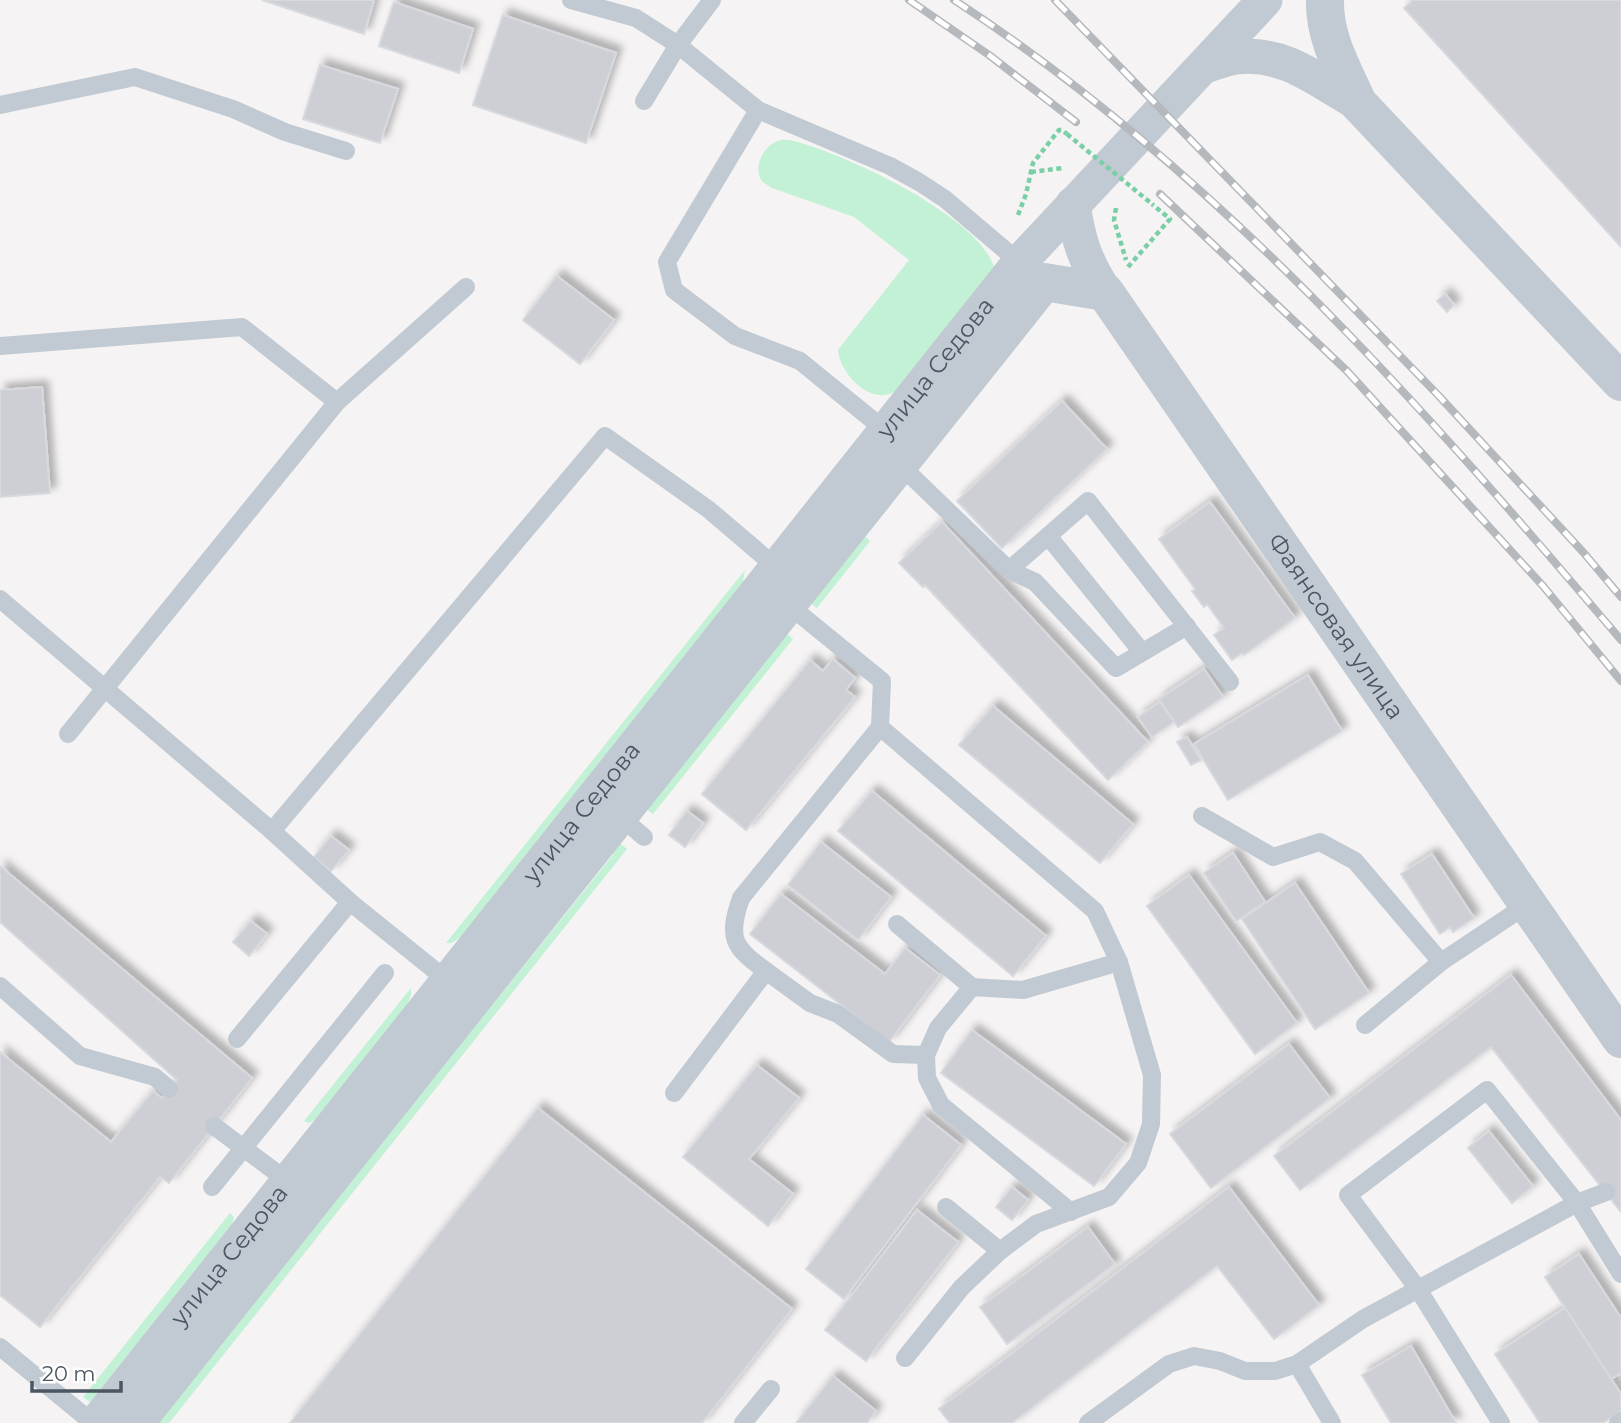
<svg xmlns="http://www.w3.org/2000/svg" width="1621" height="1423" font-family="Montserrat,sans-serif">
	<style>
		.green { fill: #c3f1d5 }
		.building { fill: #cdcfd5; stroke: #d7d9de; stroke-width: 2; filter: url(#shadow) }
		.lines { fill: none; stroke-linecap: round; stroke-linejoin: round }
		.path { stroke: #7ad0a6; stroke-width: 4.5; stroke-dasharray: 5 3.5; stroke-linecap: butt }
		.service { stroke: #c1cad2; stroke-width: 18 }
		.minor { stroke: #c1cad2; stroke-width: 35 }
		.tertiary { stroke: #c1cad2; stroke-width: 38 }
		.rail-casing { stroke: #b5b8bd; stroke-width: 8 }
		.rail { stroke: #fff; stroke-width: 5; stroke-dasharray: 16; stroke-linecap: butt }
		.path-bridge { stroke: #7ad0a6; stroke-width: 4.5; stroke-dasharray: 5 3.5; stroke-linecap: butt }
		.labels { text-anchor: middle; stroke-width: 6; stroke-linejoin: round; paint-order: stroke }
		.street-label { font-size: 24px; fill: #4a5661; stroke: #fff }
	</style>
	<defs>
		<filter id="shadow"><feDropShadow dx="6" dy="-6" stdDeviation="3.5" flood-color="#0004"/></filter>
	</defs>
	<rect width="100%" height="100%" fill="#f5f3f3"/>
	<!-- green -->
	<g class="green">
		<path d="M790 140C841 152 978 215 994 267L897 390C873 408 840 375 838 350L909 260 854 217 772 188C770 187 763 182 762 181 752 168 764 145 778 141 782 139 786 140 790 140Z"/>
		<path d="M863 535 870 541 817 608 809 602Z"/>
		<path d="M745 570 743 582 462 936 452 943H446Z"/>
		<path d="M785 632 793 639 653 814 645 808Z"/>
		<path d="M618 842 627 849 169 1423H156L613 855Z"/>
		<path d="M411 988V995L406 1007 317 1119 309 1123 304 1121Z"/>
		<path d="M230 1213 234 1217 232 1226 90 1402 83 1397Z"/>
	</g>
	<!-- building -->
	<g class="building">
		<path d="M262 0H374L364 34Z"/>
		<path d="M1413 0H1621V247L1404 8Z"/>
		<path d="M394 2 473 29 459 73 379 46Z"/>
		<path d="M503 15 616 53 586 143 473 105Z"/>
		<path d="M320 65 398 89 380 143 303 119Z"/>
		<path d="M557 276 614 320 580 364 523 320Z"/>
		<path d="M1445 294 1454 305 1447 312 1437 301Z"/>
		<path d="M42 387 50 493 0 497V390Z"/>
		<path d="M1062 401 1107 449 1002 548 957 501Z"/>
		<path d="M1210 502 1295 618 1244 655 1242 653 1232 660 1214 635 1224 628 1207 604 1204 607 1192 591 1195 589 1159 539Z"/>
		<path d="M942 522 1148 742 1108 780 925 585 923 587 899 563Z"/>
		<path d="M833 659 855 678 846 690 855 697 746 830 702 794 810 660 823 671Z"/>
		<path d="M1204 669 1223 697 1178 727 1159 699Z"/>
		<path d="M1308 675 1342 731 1228 800 1194 744Z"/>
		<path d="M1160 702 1174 722 1152 737 1138 717Z"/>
		<path d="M993 706 1133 824 1100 863 959 745Z"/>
		<path d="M1187 737 1201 760 1191 765 1177 742Z"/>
		<path d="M872 791 1046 936 1013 976 838 831Z"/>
		<path d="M687 811 703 823 685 847 669 835Z"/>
		<path d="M331 836 349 850 331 871 314 857Z"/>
		<path d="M821 842 891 897 858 940 788 885Z"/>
		<path d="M1233 853 1265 902 1236 921 1204 873Z"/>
		<path d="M1432 854 1474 918 1453 932 1450 927 1440 934 1401 874Z"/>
		<path d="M0 866 252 1078 169 1183 160 1177 40 1327 0 1295V1052L111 1142 153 1091 162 1098 177 1080 0 922Z"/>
		<path d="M1189 875 1297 1023 1255 1054 1147 906Z"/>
		<path d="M1295 883 1369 993 1315 1029 1242 919Z"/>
		<path d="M781 894 885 974 905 948 940 975 889 1042 750 934Z"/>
		<path d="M251 921 267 934 249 956 233 942Z"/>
		<path d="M1511 975 1621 1120V1212L1491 1047 1300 1190 1274 1156Z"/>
		<path d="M972 1030 1126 1144 1094 1186 941 1073Z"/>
		<path d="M1289 1044 1330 1098 1211 1188 1170 1134Z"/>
		<path d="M757 1065 799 1098 749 1159 793 1194 768 1226 683 1157Z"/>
		<path d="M538 1108 792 1309 702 1423H290Z"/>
		<path d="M923 1115 961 1145 844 1299 806 1269Z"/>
		<path d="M1489 1131 1533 1186 1512 1203 1468 1148Z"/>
		<path d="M1012 1187 1028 1200 1012 1220 996 1207Z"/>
		<path d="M1229 1187 1319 1305 1274 1339 1217 1266 1012 1423H950L939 1409Z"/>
		<path d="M917 1210 958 1242 866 1361 825 1330Z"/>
		<path d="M1088 1227 1115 1264 1007 1344 980 1307Z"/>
		<path d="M1579 1254 1621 1318V1373L1611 1379 1545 1277Z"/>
		<path d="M1565 1308 1621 1394V1411L1603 1423H1540L1495 1354Z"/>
		<path d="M1411 1346 1456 1423H1391L1362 1375Z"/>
		<path d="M833 1376 876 1411 867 1423H796Z"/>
	</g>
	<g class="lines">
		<!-- path -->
		<g class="path">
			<path d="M1031 172 1063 168"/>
			<path d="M1116 208 1114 220 1126 260"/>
			<path d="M1018 215 1026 194 1033 163 1059 130H1062L1067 134"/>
			<path d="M1128 267 1170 219 1152 204"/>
		</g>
		<!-- service -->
		<g class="service">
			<path d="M571 0 636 18 678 45 758 110 890 166 919 182 945 199 1025 267"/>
			<path d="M644 101 678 45 712 0"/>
			<path d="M0 105 135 77 233 109 285 132 346 151"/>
			<path d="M758 110 667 262 674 290 735 336 800 361 891 435"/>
			<path d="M0 346 242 327 337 402 68 734"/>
			<path d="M337 402 466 287"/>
			<path d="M897 462 1009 570 1035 582 1116 668 1187 626"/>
			<path d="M1048 536 1142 652"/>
			<path d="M1009 570 1088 501 1230 682"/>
			<path d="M0 599 272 831 350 902 453 985"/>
			<path d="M785 602 882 681 880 727 1095 911 1119 962 1152 1075 1151 1124 1138 1163 1109 1197 1036 1224 1000 1251 962 1287 905 1358"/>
			<path d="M617 814 644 837"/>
			<path d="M1202 816 1273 857 1320 842 1355 861 1441 962"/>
			<path d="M272 831 605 436 708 509 782 572"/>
			<path d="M897 924 972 987"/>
			<path d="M766 971 810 1003 838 1014 893 1054 926 1055"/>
			<path d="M0 986 80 1056 155 1077 169 1089"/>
			<path d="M1365 1025 1441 962 1528 904"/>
			<path d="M237 1039 350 902"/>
			<path d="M674 1093 766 971C733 947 727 938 741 898L880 727"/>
			<path d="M214 1126 293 1185"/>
			<path d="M212 1187 385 973"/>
			<path d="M946 1207 1000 1251"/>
			<path d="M1071 1212 941 1105 927 1078 926 1055 938 1028 972 987 1023 990 1119 962"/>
			<path d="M0 1347 93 1423"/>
			<path d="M1297 1364 1332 1423"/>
			<path d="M743 1423 771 1389"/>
			<path d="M1088 1423 1169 1364 1194 1356 1220 1361 1245 1371H1275L1297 1364 1363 1319 1577 1203 1606 1192"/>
			<path d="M1501 1423 1418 1289 1348 1195 1487 1090 1577 1203 1621 1274"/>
			<path d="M1618 1423 1621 1421"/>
		</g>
		<!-- minor -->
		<g class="minor">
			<path d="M1205 66C1215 63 1226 58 1236 57 1285 51 1319 82 1358 103"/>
			<path d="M1073 204C1078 240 1085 261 1105 292"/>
			<path id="s1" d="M96 1423 1019 263 1265 0"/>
		</g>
		<!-- tertiary -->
		<g class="tertiary">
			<path d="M1325 0C1324 38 1343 69 1358 103L1621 382"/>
			<path id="s2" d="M135 1423 1044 282 1105 292 1621 1039"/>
		</g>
		<!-- rail casing -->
		<g class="rail-casing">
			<g id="rail">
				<path d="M909 0 989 55 1076 122"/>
				<path d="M954 0C1214 169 1422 405 1621 640"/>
				<path d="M1055 0 1438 395 1583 552 1621 597"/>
				<path d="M1160 194 1347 371 1543 586 1621 681"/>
			</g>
		</g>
		<!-- rail -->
		<use href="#rail" class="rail"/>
		<!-- path-bridge -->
		<path class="path-bridge" d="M1067 134 1152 204"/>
	</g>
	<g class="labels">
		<!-- street labels -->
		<g class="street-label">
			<text dy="8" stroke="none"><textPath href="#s1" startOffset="1348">улица Седова</textPath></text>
			<text dy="8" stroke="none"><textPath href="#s2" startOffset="1927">Фаянсовая улица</textPath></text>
			<text dy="8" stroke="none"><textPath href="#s1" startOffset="780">улица Седова</textPath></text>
			<text dy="8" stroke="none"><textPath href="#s1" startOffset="214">улица Седова</textPath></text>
		</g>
	</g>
	<!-- scale -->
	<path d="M32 1381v10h89v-10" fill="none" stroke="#4a5661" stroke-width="3.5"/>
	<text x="42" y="1381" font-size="21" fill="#4a5661" stroke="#ffffff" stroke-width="5" paint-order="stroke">20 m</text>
</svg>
